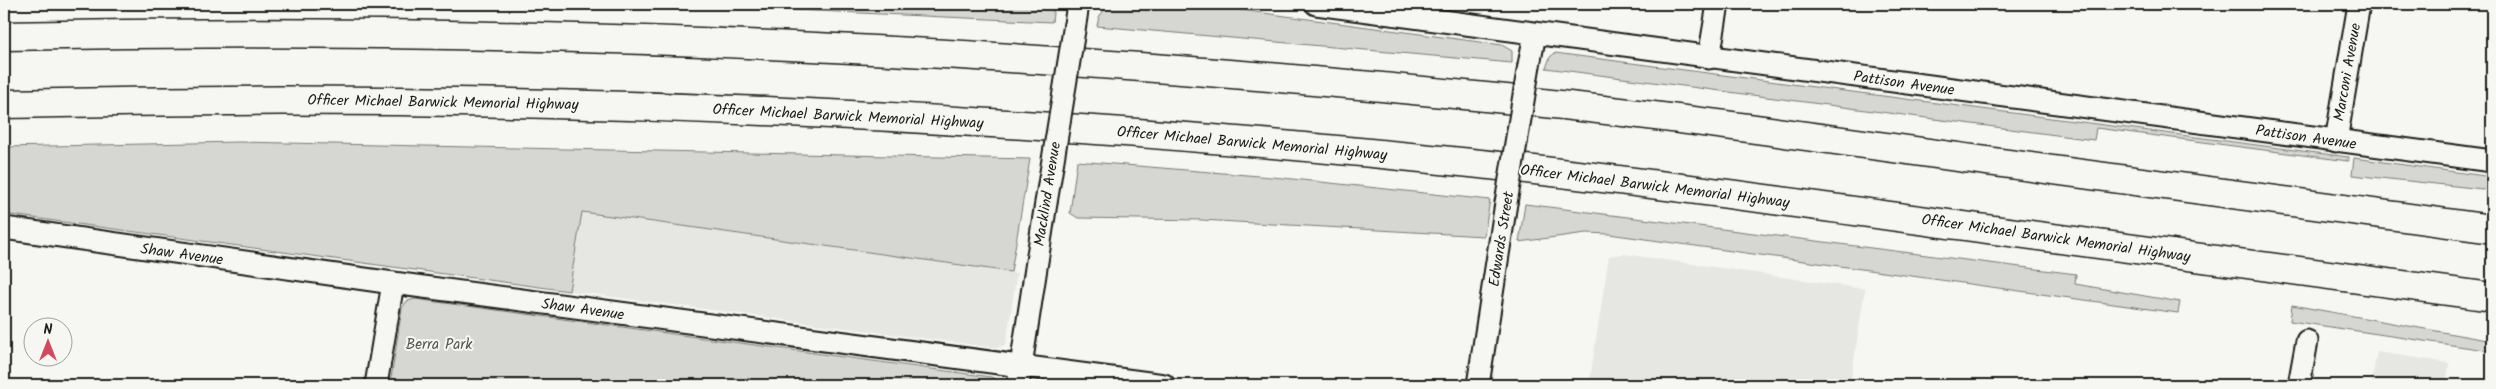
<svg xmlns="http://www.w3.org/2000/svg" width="2496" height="389" font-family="Kalam,sans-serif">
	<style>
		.built { fill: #e6e6e2 }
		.green { fill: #d6d6d2; stroke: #797977 }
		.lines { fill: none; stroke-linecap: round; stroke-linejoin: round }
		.minor-casing { stroke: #1c1c1c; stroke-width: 25 }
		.highway-casing { stroke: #1c1c1c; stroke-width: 31 }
		.minor { stroke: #f6f6f2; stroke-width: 21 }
		.highway { stroke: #f6f6f2; stroke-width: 28 }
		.minor-bridge-casing { stroke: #1c1c1c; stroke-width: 25; stroke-linecap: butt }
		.minor-bridge { stroke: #f6f6f2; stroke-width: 21 }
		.labels { text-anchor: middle; stroke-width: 4; stroke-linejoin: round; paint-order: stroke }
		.street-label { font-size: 15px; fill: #1c1c1c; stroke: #f6f6f2 }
		.park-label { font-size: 15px; fill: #545453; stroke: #f6f6f2 }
	</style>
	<rect width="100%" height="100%" fill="#f6f6f2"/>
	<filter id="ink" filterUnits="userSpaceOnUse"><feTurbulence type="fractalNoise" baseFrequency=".02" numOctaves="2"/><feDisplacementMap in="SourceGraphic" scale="10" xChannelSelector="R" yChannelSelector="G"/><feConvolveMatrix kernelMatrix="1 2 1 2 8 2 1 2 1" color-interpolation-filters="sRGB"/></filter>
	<g filter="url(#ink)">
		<!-- built -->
		<g class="built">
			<path d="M581 212 1017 273 1006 344 997 348 569 291Z"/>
			<path d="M1624 254 1865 289 1850 385H1589L1609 256Z"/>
			<path d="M2377 352 2449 363 2446 385H2371Z"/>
		</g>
		<!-- green -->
		<g class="green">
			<path d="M666 4H1054L1052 22Z"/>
			<path d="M1109 4H1196L1502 45 1512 51V63L1097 26 1099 17Z"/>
			<path d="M1555 53 2348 157V161L2096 128 2094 140 1546 68 1550 57Z"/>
			<path d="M239 142 1030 159 1011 272 582 212 569 291 4 214V147Z"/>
			<path d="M2354 158 2492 177V190L2352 175Z"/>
			<path d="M1077 161 1283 178 1490 200 1484 236 1201 220 1078 218 1070 213Z"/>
			<path d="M1525 204 2076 274 2075 284 2180 302 2178 313 1609 234 1586 233 1519 242Z"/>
			<path d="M415 299 991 377 996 379 999 385H390L402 308 407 301Z"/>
			<path d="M2292 305 2492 341V351L2290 321Z"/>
		</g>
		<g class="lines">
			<!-- minor casing -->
			<g class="minor-casing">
				<g id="minor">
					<path d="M1316 4 2492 161"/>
					<path d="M1075 24 1078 4"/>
					<path d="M1709 58 1718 4"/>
					<path d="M1529 65 1535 34"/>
					<path d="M2336 141 2359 4"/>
					<path d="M4 228 393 283 1164 385"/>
					<path d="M376 385 393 283"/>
					<path d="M1018 385 1046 203"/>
					<path d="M1478 385 1506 203"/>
					<path d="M2299 385 2307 341"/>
				</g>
			</g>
			<!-- highway casing -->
			<g class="highway-casing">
				<g id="highway">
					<path d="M4 36C503 25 1000 48 1496 98 1663 115 1829 139 1994 162 2160 184 2326 206 2492 229"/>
					<path d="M4 104C494 92 984 112 1471 163 1633 180 1795 203 1957 225 2135 249 2314 273 2492 297"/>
				</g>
			</g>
			<!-- minor -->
			<use href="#minor" class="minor"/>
			<!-- highway -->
			<use href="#highway" class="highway"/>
			<!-- minor-bridge casing -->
			<g class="minor-bridge-casing">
				<g id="minor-bridge">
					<path d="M1046 203 1075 24"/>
					<path d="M1506 203 1529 65"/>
				</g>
			</g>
			<!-- minor-bridge -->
			<use href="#minor-bridge" class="minor-bridge"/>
		</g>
	</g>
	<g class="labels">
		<!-- street labels -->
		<g class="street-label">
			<text transform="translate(2347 72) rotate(-80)" y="5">Marconi Avenue</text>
			<text transform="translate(1904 83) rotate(8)" y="5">Pattison Avenue</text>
			<text transform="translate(443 102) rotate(1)" y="5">Officer Michael Barwick Memorial Highway</text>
			<text transform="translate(848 116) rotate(3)" y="5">Officer Michael Barwick Memorial Highway</text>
			<text transform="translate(2306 137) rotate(8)" y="5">Pattison Avenue</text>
			<text transform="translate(1252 143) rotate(5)" y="5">Officer Michael Barwick Memorial Highway</text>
			<text transform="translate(1655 186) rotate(7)" y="5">Officer Michael Barwick Memorial Highway</text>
			<text transform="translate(1047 194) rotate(-81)" y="5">Macklind Avenue</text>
			<text transform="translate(2056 238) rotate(8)" y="5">Officer Michael Barwick Memorial Highway</text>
			<text transform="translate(1501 239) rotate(-81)" y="5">Edwards Street</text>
			<text transform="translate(182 254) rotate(8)" y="5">Shaw Avenue</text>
			<text transform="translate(583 309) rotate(8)" y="5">Shaw Avenue</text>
		</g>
		<!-- park labels -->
		<g class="park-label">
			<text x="439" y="349">Berra Park</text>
		</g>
	</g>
	<!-- margin -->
	<rect width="2496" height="389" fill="none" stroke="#f6f6f2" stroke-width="20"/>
	<rect x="10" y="10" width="2476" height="369" fill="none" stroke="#1c1c1c" stroke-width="2" filter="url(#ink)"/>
	<!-- north arrow -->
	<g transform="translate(48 342)"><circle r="24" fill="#f6f6f2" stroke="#9f9f9c"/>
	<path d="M0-4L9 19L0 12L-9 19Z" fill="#d1495b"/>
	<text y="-8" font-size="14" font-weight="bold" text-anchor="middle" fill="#1c1c1c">N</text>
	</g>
</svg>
